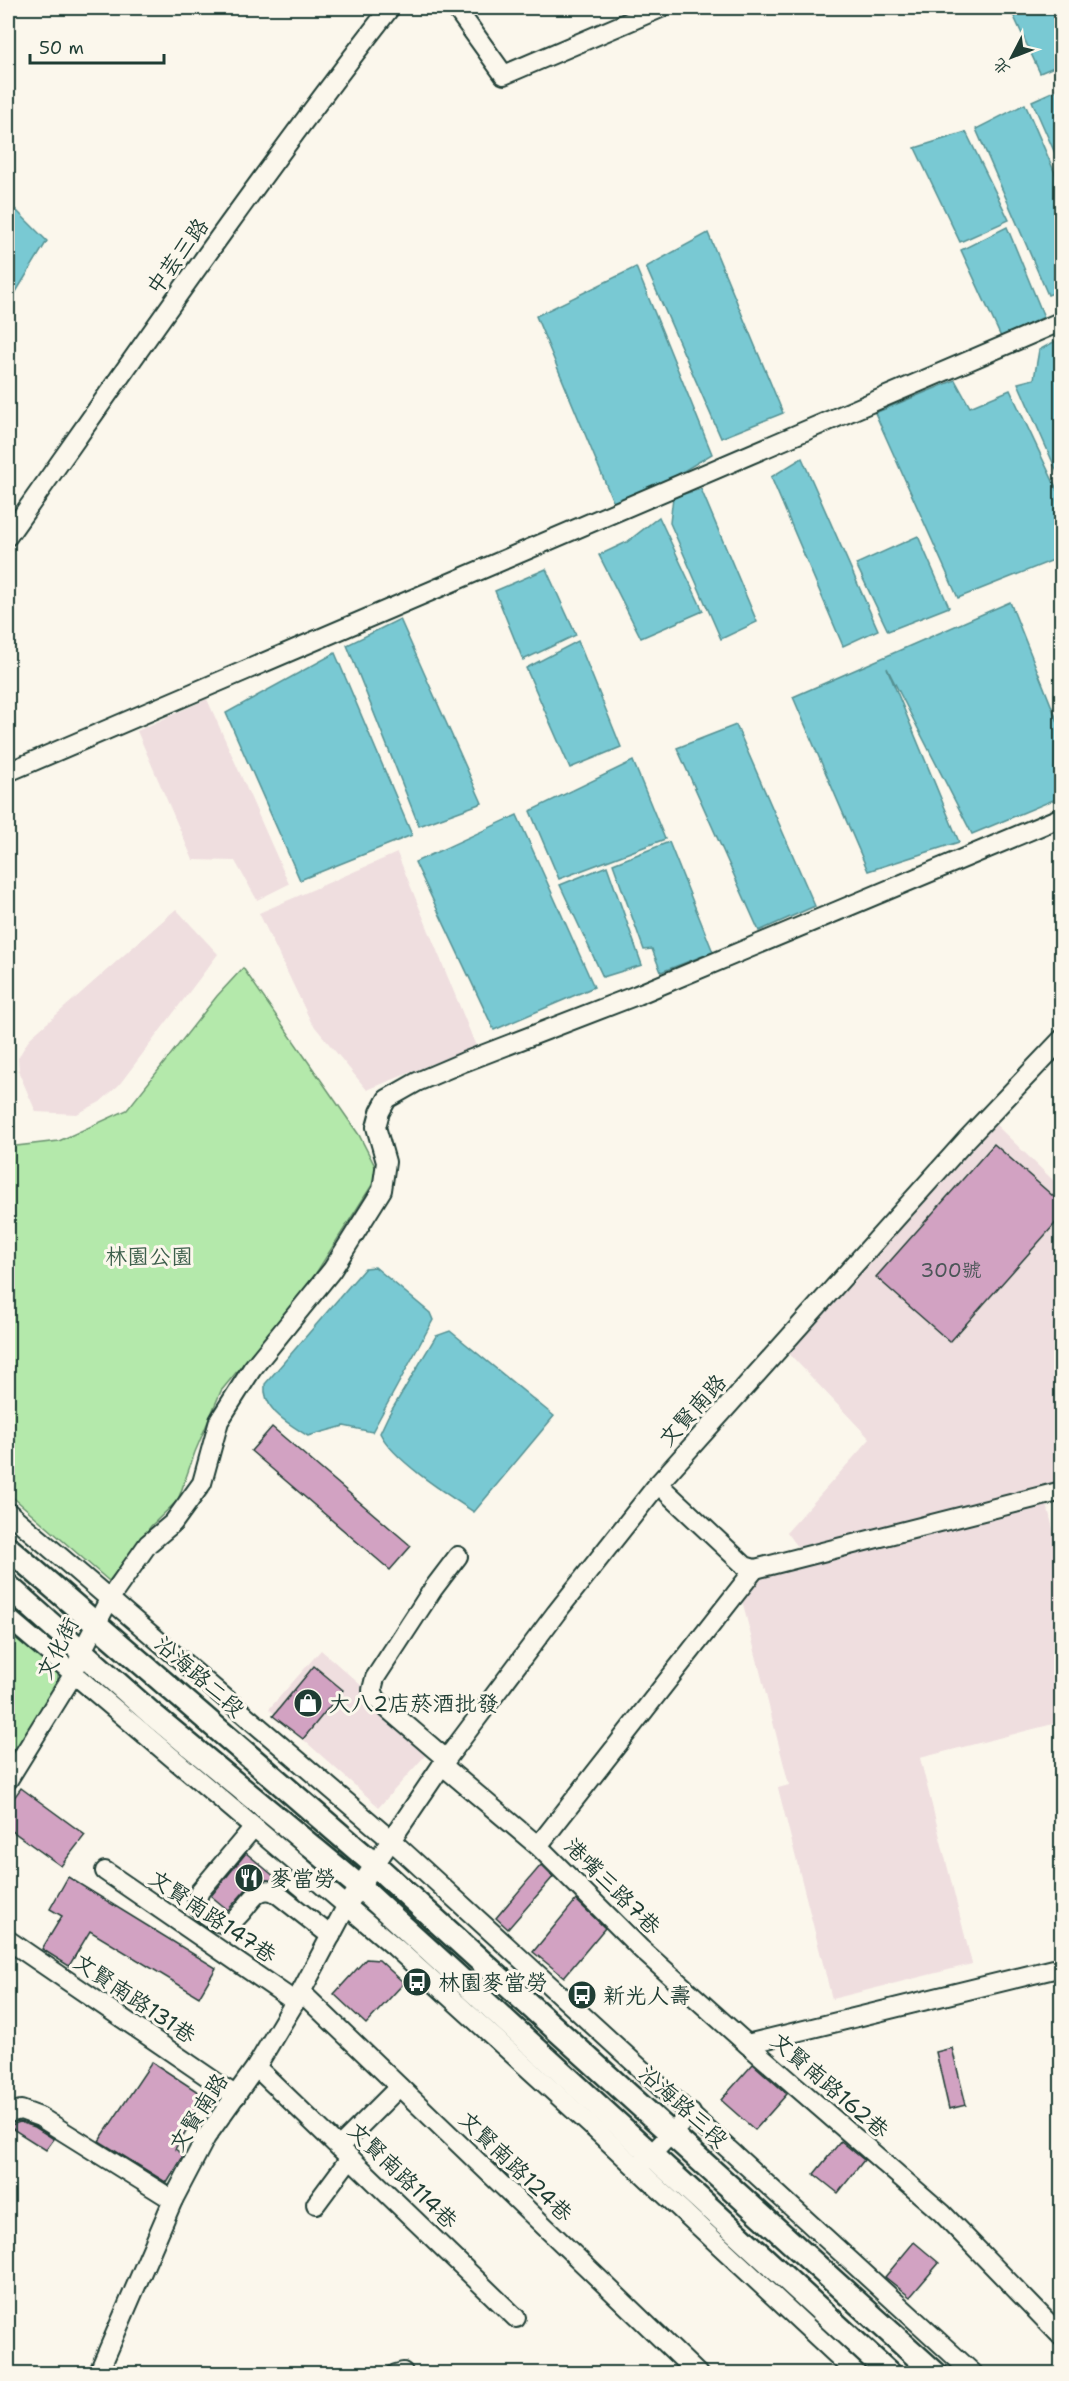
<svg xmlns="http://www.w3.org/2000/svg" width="1069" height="2381" font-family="'Shantell Sans','LXGW WenKai TC',sans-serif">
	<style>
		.built { fill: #efdedf }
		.green { fill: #b4e9ab; stroke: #6a9370; stroke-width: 1.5 }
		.water { fill: #79c9d3; stroke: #559193; stroke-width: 1.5 }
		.building { fill: #d2a2c2; stroke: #1f3d34; stroke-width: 1.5 }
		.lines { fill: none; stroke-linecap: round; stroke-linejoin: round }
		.minor-casing { stroke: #1f3d34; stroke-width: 22 }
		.major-casing { stroke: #1f3d34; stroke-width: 27 }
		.minor { stroke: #fbf7ec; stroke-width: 18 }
		.major { stroke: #fbf7ec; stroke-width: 22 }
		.labels { text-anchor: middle; stroke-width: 6; stroke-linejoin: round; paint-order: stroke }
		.number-label { font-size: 20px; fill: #4c5658 }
		.street-label { font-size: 22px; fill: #1f3d34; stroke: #fbf7ec }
		.park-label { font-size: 22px; fill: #3d5f4c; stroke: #fbf7ec }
		.poi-label { font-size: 22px; fill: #1f3d34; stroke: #fbf7ec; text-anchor: start }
	</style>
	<rect width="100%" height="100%" fill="#fbf7ec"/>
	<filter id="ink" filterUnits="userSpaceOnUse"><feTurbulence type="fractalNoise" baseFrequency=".0167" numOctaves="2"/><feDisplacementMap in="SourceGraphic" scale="12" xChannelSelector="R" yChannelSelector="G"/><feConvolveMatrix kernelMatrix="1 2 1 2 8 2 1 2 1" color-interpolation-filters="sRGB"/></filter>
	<g filter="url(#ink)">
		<!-- built -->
		<g class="built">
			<path d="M207 699 289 884 257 900 235 861 193 860 137 731Z"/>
			<path d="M397 853 476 1046 367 1090 311 1022 259 913Z"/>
			<path d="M176 909 218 954 119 1085 100 1102 77 1114 36 1112 19 1073 18 1058 30 1038Z"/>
			<path d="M991 1120 1061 1188V1481L798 1547 787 1532 870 1439 780 1344Z"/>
			<path d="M1046 1500 1061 1562V1722L920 1758 972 1964 832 1999 778 1788 789 1785 736 1577Z"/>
			<path d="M321 1650 432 1748 379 1807 269 1709Z"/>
		</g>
		<!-- green -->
		<g class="green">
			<path d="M243 968 359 1135 379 1174 309 1284 221 1391 195 1452 178 1500 151 1526 109 1581 8 1493V1147L59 1141 127 1110 217 996Z"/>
			<path d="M8 1626 54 1666 58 1675V1683L8 1766Z"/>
		</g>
		<!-- water -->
		<g class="water">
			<path d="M1010 8H1061V64L1040 73Z"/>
			<path d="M1061 88V167L1032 101Z"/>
			<path d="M1025 104 1061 187V290L1048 295 976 129Z"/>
			<path d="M966 132 1009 220 960 242 915 148Z"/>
			<path d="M8 202 47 241 8 305Z"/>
			<path d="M1007 227 1044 317 1001 337 961 250Z"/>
			<path d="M708 233 783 413 721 438 646 267Z"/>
			<path d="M636 267 712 454 617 511 536 316Z"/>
			<path d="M1061 338V481L1018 383 1034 379 1039 350Z"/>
			<path d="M955 380 970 407 1010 390 1061 498V557L958 598 875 413Z"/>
			<path d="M802 458 878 630 843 646 771 477Z"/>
			<path d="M701 489 757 622 721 639 670 523 673 497Z"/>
			<path d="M659 517 703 611 641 638 599 555 627 542Z"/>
			<path d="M918 536 949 607 888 631 856 564Z"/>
			<path d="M546 569 576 635 523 660 495 591Z"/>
			<path d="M1010 602 1061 730V793L1056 799 972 834 887 668 959 842 868 871 793 697Z"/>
			<path d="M400 619 482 803 419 826 347 645Z"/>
			<path d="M578 641 621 747 570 768 526 668Z"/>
			<path d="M335 653 412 835 300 880 226 713Z"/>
			<path d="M736 725 815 906 759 931 677 748Z"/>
			<path d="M633 761 665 839 559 879 530 811Z"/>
			<path d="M517 815 594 987 494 1030 415 862Z"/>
			<path d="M669 842 713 952 661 972 652 949 644 950 613 864Z"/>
			<path d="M607 866 642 965 603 977 560 885Z"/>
			<path d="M375 1267 430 1313 433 1320 372 1432 344 1426 308 1436C288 1423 262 1410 265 1384L365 1268Z"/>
			<path d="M450 1331 554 1416 474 1512C448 1495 393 1460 380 1433L388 1416 436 1336Z"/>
		</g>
		<!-- building -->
		<g class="building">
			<path d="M994 1144 1062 1204V1216L950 1342 876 1277Z"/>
			<path d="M272 1427 411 1546 390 1570 251 1451Z"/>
			<path d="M314 1666 343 1690 303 1739 273 1716Z"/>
			<path d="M21 1788 85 1835 61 1866 8 1828V1806Z"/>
			<path d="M246 1853 263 1867 300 1898 283 1884 268 1880 250 1885 228 1910 211 1896Z"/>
			<path d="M541 1865 553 1877 508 1929 496 1918Z"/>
			<path d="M68 1877 216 1968 199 1997 90 1931 69 1966 42 1949 62 1916 50 1909Z"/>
			<path d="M576 1900 605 1928 564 1977 533 1952Z"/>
			<path d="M366 1959 379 1960 404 1983 366 2024 334 1994Z"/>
			<path d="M952 2048 966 2105 949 2109 936 2052Z"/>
			<path d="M152 2062 198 2092 201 2106 175 2149 184 2155 167 2183 99 2141Z"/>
			<path d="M753 2064 787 2094 755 2130 721 2100Z"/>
			<path d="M20 2122 35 2127 54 2139 46 2150 8 2126Z"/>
			<path d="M841 2141 864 2160 838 2193 814 2174Z"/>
			<path d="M914 2242 939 2263 910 2297 885 2277Z"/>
		</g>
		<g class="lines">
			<!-- minor casing -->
			<g class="minor-casing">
				<g id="minor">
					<path d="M456 8 504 75 661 8"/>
					<path d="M8 536C133 359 257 179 390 8"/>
					<path d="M8 772 1062 321"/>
					<path d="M658 1484 745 1566 755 1569 1062 1491"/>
					<path d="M8 1512 392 1841 974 2374"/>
					<path d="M8 1618 395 1947 597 2131 857 2374"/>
					<path d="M446 1759 376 1699 372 1690 375 1678 433 1589 458 1556"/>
					<path d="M442 1765 538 1846 641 1949 747 2044 942 2213 1062 2337"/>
					<path d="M8 1780 73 1675 82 1651 110 1598 148 1544 173 1523 202 1483 219 1421 252 1369 332 1270 382 1190 386 1162 376 1127 380 1112 387 1099 417 1082 464 1062 637 995 1062 817"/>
					<path d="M253 1828 200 1891C197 1897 196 1903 200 1909 203 1913 207 1915 211 1918 243 1942 247 1877 276 1893L331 1936"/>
					<path d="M538 1846 755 1569"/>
					<path d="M105 1871 294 2001"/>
					<path d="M8 1940 236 2096"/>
					<path d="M301 1992 698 2374"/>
					<path d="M747 2044 1062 1967"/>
					<path d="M256 2067 516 2318"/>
					<path d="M8 2113 21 2110 40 2117 173 2200"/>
					<path d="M339 2147 399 2087"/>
					<path d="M642 2164 691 2113"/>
					<path d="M316 2204 350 2158"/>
					<path d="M98 2374 173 2200 206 2137 256 2067 301 1992 346 1907 442 1765 556 1613 658 1484 967 1139 1062 1039"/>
					<path d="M396 2374 403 2372V2374"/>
				</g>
			</g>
			<!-- major casing -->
			<g class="major-casing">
				<g id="major">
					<path d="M8 1548 375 1865 936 2374"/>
					<path d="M8 1586 153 1715 360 1887 890 2374"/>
				</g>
			</g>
			<!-- minor -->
			<use href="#minor" class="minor"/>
			<!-- major -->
			<use href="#major" class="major"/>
		</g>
	</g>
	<!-- icons -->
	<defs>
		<g id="shop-disc" transform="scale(1.5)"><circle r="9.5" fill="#1f3d34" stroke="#fbf7ec"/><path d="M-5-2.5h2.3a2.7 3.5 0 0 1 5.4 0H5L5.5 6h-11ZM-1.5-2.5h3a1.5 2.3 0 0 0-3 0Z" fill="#fff"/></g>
		<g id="restaurant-disc" transform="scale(1.5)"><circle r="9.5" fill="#1f3d34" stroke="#fbf7ec"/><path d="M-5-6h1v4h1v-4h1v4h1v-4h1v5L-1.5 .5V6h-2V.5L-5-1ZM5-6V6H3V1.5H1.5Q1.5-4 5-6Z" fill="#fff"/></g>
		<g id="bus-disc" transform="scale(1.5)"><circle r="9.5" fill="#1f3d34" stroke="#fbf7ec"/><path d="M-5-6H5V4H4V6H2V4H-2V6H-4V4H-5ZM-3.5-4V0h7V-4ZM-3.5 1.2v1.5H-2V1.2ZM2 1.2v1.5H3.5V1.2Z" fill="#fff"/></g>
	</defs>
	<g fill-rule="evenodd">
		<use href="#shop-disc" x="308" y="1703"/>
		<use href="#restaurant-disc" x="249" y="1878"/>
		<use href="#bus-disc" x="417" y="1982"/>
		<use href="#bus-disc" x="582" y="1995"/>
	</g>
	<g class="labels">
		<!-- number labels -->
		<g class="number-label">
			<text x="951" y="1277">300號</text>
		</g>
		<!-- street labels -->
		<g class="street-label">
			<text transform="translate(177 256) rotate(-54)" y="8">中芸三路</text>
			<text transform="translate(692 1410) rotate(-48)" y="8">文賢南路</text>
			<text transform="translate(57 1648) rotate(-63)" y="8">文化街</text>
			<text transform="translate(200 1676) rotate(41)" y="8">沿海路二段</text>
			<text transform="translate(613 1886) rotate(45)" y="8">港嘴三路7巷</text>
			<text transform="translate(213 1916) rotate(34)" y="8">文賢南路147巷</text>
			<text transform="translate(135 1998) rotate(34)" y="8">文賢南路131巷</text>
			<text transform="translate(830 2085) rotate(41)" y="8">文賢南路162巷</text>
			<text transform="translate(684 2106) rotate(42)" y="8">沿海路三段</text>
			<text transform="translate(198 2112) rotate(-57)" y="8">文賢南路</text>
			<text transform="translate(516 2166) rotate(44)" y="8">文賢南路124巷</text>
			<text transform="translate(403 2175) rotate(44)" y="8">文賢南路114巷</text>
		</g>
		<!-- park labels -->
		<g class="park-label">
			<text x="149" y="1264">林園公園</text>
		</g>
		<!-- poi labels -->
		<g class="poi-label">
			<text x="329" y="1711">大八2店菸酒批發</text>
			<text x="270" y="1886">麥當勞</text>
			<text x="438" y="1990">林園麥當勞</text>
			<text x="603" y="2003">新光人壽</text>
		</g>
	</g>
	<!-- margin -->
	<rect width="1069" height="2381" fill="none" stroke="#fbf7ec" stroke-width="30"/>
	<rect x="15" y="15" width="1039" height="2351" fill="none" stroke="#1f3d34" stroke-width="2" filter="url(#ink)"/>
	<!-- north arrow -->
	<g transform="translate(1012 57) rotate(228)" stroke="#fbf7ec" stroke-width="4.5" paint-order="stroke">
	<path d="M0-4.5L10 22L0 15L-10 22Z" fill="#1f3d34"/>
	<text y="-9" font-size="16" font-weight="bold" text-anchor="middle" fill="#1f3d34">北</text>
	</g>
	<!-- scale -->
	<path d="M30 54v9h134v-9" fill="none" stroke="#1f3d34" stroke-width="3"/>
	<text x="39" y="54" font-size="18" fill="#1f3d34" stroke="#fbf7ec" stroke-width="4.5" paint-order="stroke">50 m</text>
</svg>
